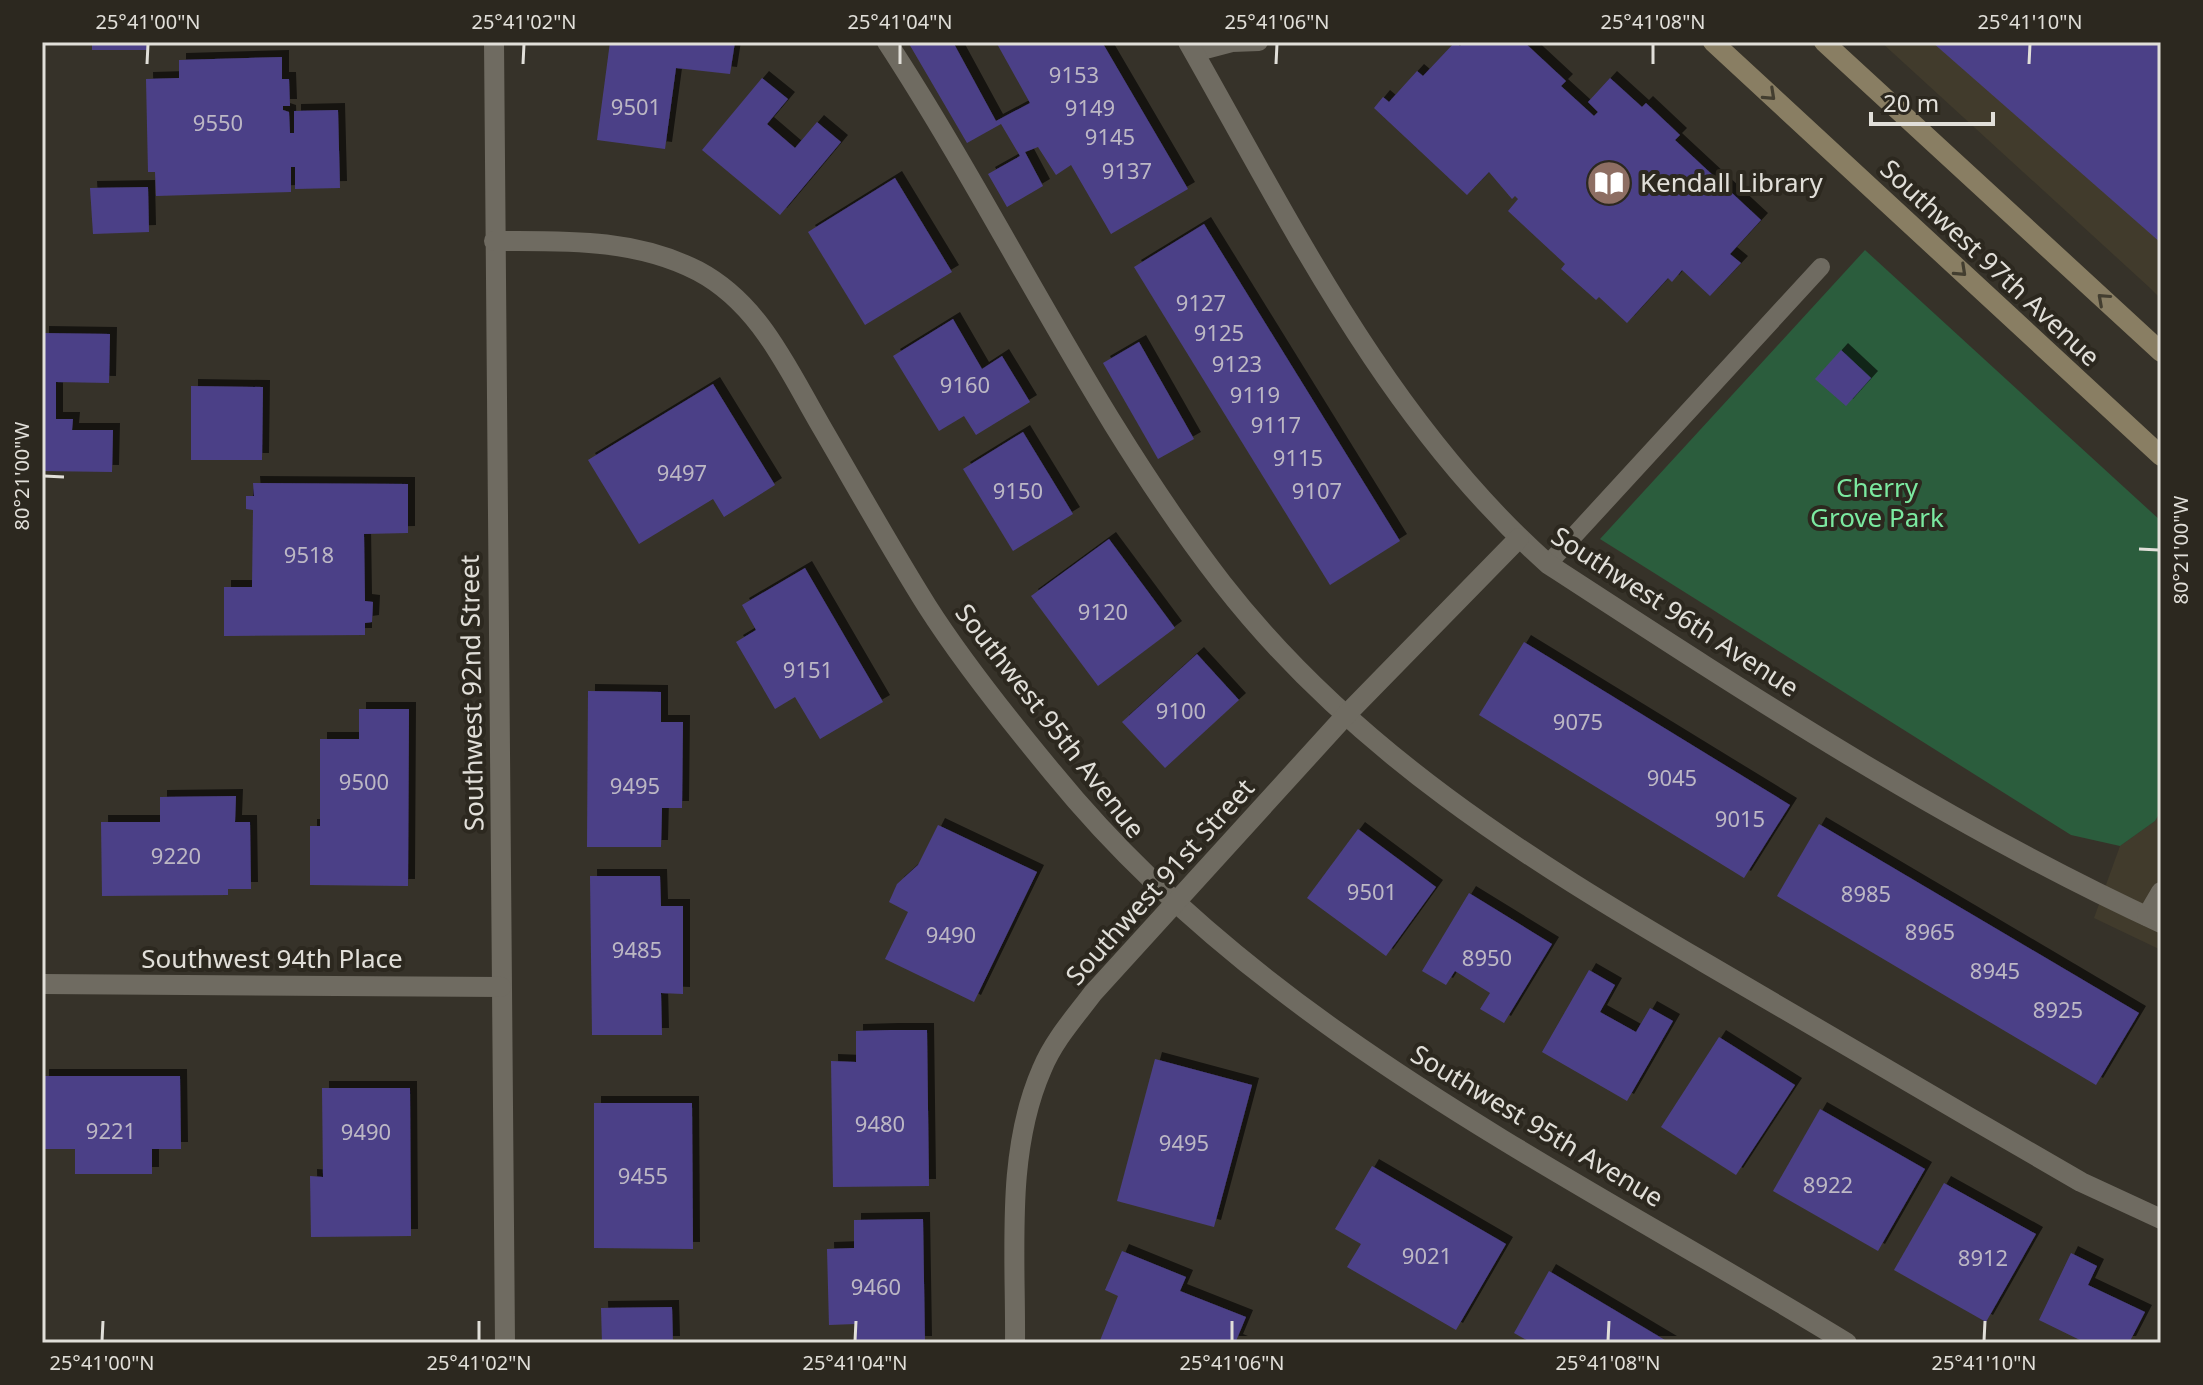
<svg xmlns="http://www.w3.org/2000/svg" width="2203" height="1385" font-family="'Noto Sans',sans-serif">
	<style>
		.built { fill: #413b2c }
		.green { fill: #2b5d3d }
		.building { fill: #4c4087; filter: url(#shadow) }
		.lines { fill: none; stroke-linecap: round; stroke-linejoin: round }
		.lane { stroke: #6f6b61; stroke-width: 18 }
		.street { stroke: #6f6b61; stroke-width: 20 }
		.secondary { stroke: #897e63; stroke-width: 20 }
		.oneway { stroke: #433e30 }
		.ticks { fill: none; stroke: #e1dfd9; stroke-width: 3 }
		.labels { text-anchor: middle; stroke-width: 8; stroke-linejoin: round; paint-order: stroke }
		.number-label { font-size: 22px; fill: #bcb7c4 }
		.poi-label { font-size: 26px; fill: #e1dfd9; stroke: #2c281f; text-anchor: start }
		.street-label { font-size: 26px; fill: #e1dfd9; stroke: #2c281f }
		.park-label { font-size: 26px; fill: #7be9a0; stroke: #2c281f }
		.neatline { fill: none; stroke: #e1dfd9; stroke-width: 3 }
		.ticks-label { font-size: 20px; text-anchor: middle; fill: #e1dfd9 }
	</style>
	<defs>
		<filter id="shadow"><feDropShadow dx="7" dy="-7" stdDeviation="0" flood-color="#0009"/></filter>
	</defs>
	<rect width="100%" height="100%" fill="#363229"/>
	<!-- built -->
	<g class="built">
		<path d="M1881 42H2161V299L2150 288Z"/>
		<path d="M2161 811V950L2094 918 2120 846 2155 821Z"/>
	</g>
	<!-- green -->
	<path class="green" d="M1865 250 2161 521V811L2155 821 2120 846 2071 835 1600 539Z"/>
	<!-- building -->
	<g class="building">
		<rect x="92" y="42" width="55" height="8"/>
		<path d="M610 42H735L730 74 676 68 665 149 597 140Z"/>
		<path d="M908 42H953L996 121 1030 103 996 42H1102L1188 189 1111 234 1071 165 1056 175 1038 147 1025 152 1043 186 1007 207 988 174 1020 156 1001 124 967 143Z"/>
		<path d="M1455 42 1460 46 1464 42H1524L1566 81 1561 86 1594 116 1598 112 1588 102 1610 78 1642 107 1646 103 1680 135 1675 140 1761 220 1730 254 1741 263 1710 296 1682 270 1672 282 1668 278 1627 323 1599 297 1596 300 1561 269 1565 264 1508 211 1518 199 1515 196 1512 199 1489 172 1467 195 1374 108 1383 97 1389 102 1417 71 1423 76Z"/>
		<path d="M1932 42H2161V243Z"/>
		<path d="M282 57V79H289L290 106H283V110L289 112 290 133H294V111L338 110 340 188 295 189V167H291V192L156 196 155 172H148L146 79 179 78V60Z"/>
		<path d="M762 78 788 99 767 124 795 148 817 122 841 142 780 215 702 150Z"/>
		<path d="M895 178 952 272 865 325 808 232Z"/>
		<path d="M148 187 149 232 93 234 90 188Z"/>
		<path d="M1204 224 1400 541 1330 585 1134 267Z"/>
		<path d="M953 319 982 369 1002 356 1030 402 976 435 964 416 939 431 893 356Z"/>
		<path d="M42 333 110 334 109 383 56 382V419H73L72 430H113L112 472 42 471Z"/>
		<path d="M1139 342 1194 439 1158 459 1103 363Z"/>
		<path d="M1841 350 1871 378 1846 406 1815 379Z"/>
		<path d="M713 384 775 485 724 517 713 499 639 544 588 460Z"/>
		<path d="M191 386 263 387 262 460H191Z"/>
		<path d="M1023 432 1073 514 1013 551 963 469Z"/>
		<path d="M253 483 408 484V533L364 534 365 601 373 602 372 622 365 623V635L224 636V587H252L253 510 246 509V496H254Z"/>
		<path d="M1109 539 1175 628 1098 686 1031 596Z"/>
		<path d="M805 568 883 702 820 739 795 697 775 709 736 642 756 630 742 605Z"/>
		<path d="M1524 642 1790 805 1744 878 1479 715Z"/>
		<path d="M1197 654 1239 700 1165 768 1122 722Z"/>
		<path d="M588 691 661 692V722H683L682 808H662L661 847H587Z"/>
		<path d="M359 709H409L408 886 310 885V826H320V739H359Z"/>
		<path d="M236 796 235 822H250L251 889H228V895L102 896 101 822H160V797Z"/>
		<path d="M1819 824 2139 1013 2096 1085 1777 896Z"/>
		<path d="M938 825 1037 872 974 1002 885 959 908 912 889 902 897 884 918 865Z"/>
		<path d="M1358 829 1436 887 1386 956 1307 898Z"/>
		<path d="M590 876H660L661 906H683V994L661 993 662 1035H592Z"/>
		<path d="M1469 893 1552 944 1504 1023 1480 1009 1490 993 1455 971 1446 985 1422 971Z"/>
		<path d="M1589 970 1615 985 1600 1012 1636 1032 1650 1008 1673 1021 1627 1101 1542 1052Z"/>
		<path d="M891 1030H927L929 1186 833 1187 831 1061 856 1062V1031Z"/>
		<path d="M1719 1037 1795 1085 1736 1175 1661 1127Z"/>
		<path d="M1155 1059 1252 1085 1214 1227 1117 1201Z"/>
		<path d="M42 1076H180L181 1149H152V1174H75V1149H42Z"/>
		<path d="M322 1088H410L411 1236 311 1237 310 1176 323 1177Z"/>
		<path d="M594 1103H692L693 1249 594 1248Z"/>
		<path d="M1820 1109 1925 1169 1878 1251 1773 1191Z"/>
		<path d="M1372 1166 1506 1244 1456 1330 1347 1267 1361 1244 1335 1229Z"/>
		<path d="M1944 1183 2036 1234 1986 1322 1894 1270Z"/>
		<path d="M923 1219 925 1343H855V1324L829 1325 827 1249 854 1248V1220Z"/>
		<path d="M1122 1251 1186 1277 1180 1291 1246 1317 1236 1341 1241 1343H1099L1118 1296 1105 1290Z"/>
		<path d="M2071 1253 2097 1266 2088 1285 2145 1312 2129 1343H2086L2039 1320Z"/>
		<path d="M1549 1271 1670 1343H1532L1514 1333Z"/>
		<path d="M672 1307 673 1343H602L601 1308Z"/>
	</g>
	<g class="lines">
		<!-- lane -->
		<g class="lane">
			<path d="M1194 53 1232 43 1259 42"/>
			<path d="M1548 564 1821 267"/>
		</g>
		<!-- street -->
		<g class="street">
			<path d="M494 42 505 1343"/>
			<path d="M887 42C1003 220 1092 415 1222 583 1352 750 1527 859 1707 964 1832 1037 1956 1110 2081 1182L2161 1219"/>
			<path d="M1188 42C1292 225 1388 422 1548 564 1746 693 1946 824 2161 923"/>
			<path d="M494 241C564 241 634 238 698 271 760 304 787 368 821 426 856 486 890 547 927 606 964 664 1009 720 1053 773 1262 1030 1570 1173 1847 1343"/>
			<path d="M2147 916 2161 892"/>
			<path d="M42 984 501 987"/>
			<path d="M1015 1343C1016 1253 1005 1153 1042 1069 1054 1040 1075 1017 1093 993L1346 715 1519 538"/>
		</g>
		<!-- secondary -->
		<g class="secondary">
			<path d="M1713 42 2161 456"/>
			<path d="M1824 42 2161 352"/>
		</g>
	</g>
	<!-- one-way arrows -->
	<defs><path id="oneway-chevron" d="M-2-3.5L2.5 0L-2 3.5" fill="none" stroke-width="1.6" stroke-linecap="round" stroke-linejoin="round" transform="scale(2)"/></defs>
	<g class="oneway">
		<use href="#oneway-chevron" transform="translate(1770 95) rotate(43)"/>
		<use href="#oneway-chevron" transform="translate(1961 271) rotate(43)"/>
		<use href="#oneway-chevron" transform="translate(2103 299) rotate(-138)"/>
	</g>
	<!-- ticks -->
	<path class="ticks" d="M147 64 148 44M523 64 524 44M900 64V44M1276 64 1277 44M1653 64V44M2029 64 2030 44M44 476 64 477M2139 549 2159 550M102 1341 103 1321M479 1341V1321M855 1341 856 1321M1232 1341V1321M1608 1341 1609 1321M1984 1341 1985 1321"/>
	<!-- icons -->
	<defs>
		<g id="library-disc" transform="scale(2.3)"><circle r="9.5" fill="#8d6e63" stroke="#2c281f"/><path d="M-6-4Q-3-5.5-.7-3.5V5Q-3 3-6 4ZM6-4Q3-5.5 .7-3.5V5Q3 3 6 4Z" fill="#fff"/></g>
	</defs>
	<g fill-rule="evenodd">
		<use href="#library-disc" x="1609" y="183"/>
	</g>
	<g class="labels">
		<!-- number labels -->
		<g class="number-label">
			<text x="1074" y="83">9153</text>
			<text x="636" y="115">9501</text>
			<text x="1090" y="116">9149</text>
			<text x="218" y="131">9550</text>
			<text x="1110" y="145">9145</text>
			<text x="1127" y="179">9137</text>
			<text x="1201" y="311">9127</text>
			<text x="1219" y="341">9125</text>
			<text x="1237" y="372">9123</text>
			<text x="965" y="393">9160</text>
			<text x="1255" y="403">9119</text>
			<text x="1276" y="433">9117</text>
			<text x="1298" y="466">9115</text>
			<text x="682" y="481">9497</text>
			<text x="1018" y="499">9150</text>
			<text x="1317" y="499">9107</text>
			<text x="309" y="563">9518</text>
			<text x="1103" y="620">9120</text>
			<text x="808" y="678">9151</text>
			<text x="1181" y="719">9100</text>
			<text x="1578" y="730">9075</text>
			<text x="1672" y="786">9045</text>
			<text x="364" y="790">9500</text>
			<text x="635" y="794">9495</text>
			<text x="1740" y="827">9015</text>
			<text x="176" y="864">9220</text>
			<text x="1372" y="900">9501</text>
			<text x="1866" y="902">8985</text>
			<text x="1930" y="940">8965</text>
			<text x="951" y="943">9490</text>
			<text x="637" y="958">9485</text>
			<text x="1487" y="966">8950</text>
			<text x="1995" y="979">8945</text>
			<text x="2058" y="1018">8925</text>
			<text x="880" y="1132">9480</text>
			<text x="111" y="1139">9221</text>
			<text x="366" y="1140">9490</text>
			<text x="1184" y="1151">9495</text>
			<text x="643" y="1184">9455</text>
			<text x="1828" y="1193">8922</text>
			<text x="1427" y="1264">9021</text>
			<text x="1983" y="1266">8912</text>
			<text x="876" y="1295">9460</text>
		</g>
		<!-- poi labels -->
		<g class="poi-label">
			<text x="1640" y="192">Kendall Library</text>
		</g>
		<!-- street labels -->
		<g class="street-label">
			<text transform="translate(1990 263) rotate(43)" y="9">Southwest 97th Avenue</text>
			<text transform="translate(1675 612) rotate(33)" y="9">Southwest 96th Avenue</text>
			<text transform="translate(472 693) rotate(-91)" y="9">Southwest 92nd Street</text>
			<text transform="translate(1050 721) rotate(52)" y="9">Southwest 95th Avenue</text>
			<text transform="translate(1160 882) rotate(-48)" y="9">Southwest 91st Street</text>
			<text x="272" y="968">Southwest 94th Place</text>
			<text transform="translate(1537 1126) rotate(31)" y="9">Southwest 95th Avenue</text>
		</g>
		<!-- park labels -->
		<g class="park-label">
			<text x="1877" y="497">Cherry<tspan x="1877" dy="30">Grove Park</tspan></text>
		</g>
	</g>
	<!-- border -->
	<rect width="2203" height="1385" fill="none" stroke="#2c281f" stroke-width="88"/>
	<!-- scale -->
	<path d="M1871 112v12h122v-12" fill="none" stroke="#e1dfd9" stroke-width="4"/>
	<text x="1883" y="112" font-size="24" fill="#e1dfd9" stroke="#2c281f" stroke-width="6" paint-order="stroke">20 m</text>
	<rect x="44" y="44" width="2115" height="1297" class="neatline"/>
	<g class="ticks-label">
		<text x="148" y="29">25°41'00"N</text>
		<text x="524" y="29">25°41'02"N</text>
		<text x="900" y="29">25°41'04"N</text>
		<text x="1277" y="29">25°41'06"N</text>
		<text x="1653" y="29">25°41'08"N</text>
		<text x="2030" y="29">25°41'10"N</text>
		<text transform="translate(22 476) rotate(-90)" y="7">80°21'00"W</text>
		<text transform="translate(2181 550) rotate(-90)" y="7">80°21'00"W</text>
		<text x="102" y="1370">25°41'00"N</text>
		<text x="479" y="1370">25°41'02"N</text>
		<text x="855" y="1370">25°41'04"N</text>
		<text x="1232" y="1370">25°41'06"N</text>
		<text x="1608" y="1370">25°41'08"N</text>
		<text x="1984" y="1370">25°41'10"N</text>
	</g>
</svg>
